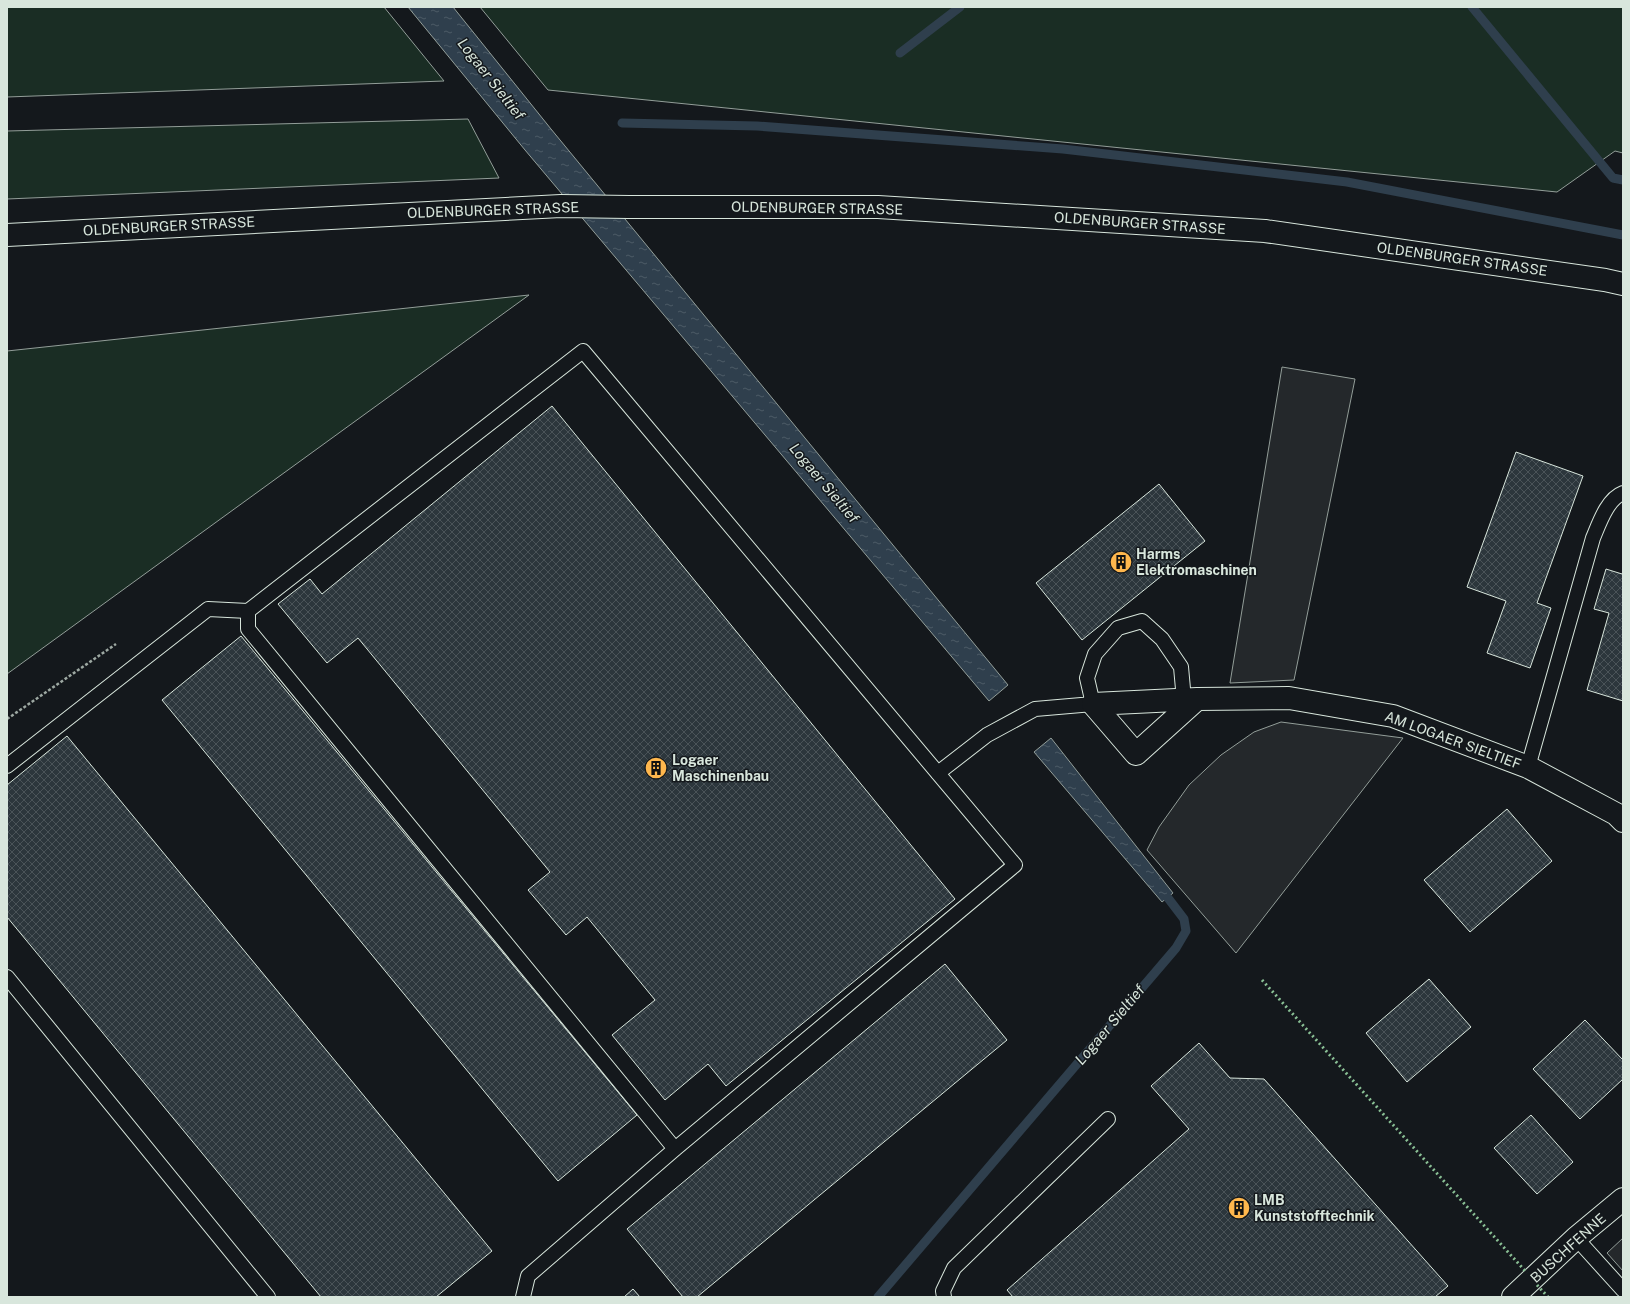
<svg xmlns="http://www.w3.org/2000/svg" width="1630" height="1304" font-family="'Public Sans',sans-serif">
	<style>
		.green { fill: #1a2d24; stroke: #939e99 }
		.parking { fill: #24282b; stroke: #939e99 }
		.water { fill: url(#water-ripples); stroke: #939e99 }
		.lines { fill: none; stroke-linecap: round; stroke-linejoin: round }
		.stream { stroke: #2f3f4d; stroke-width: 9 }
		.building { fill: url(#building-cross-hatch); stroke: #d8e6dc }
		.lane-casing { stroke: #d8e6dc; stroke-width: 16 }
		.street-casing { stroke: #d8e6dc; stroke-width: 24 }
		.primary-casing { stroke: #d8e6dc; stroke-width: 24 }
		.path { stroke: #9da8a2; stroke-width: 2.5; stroke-dasharray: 3 2; stroke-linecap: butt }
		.lane { stroke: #14181c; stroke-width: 14 }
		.street { stroke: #14181c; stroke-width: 22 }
		.primary { stroke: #14181c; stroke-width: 22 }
		.hedge { stroke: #8ac095; stroke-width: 3; stroke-dasharray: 2 3; stroke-linecap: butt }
		.labels { text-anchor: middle; stroke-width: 3; stroke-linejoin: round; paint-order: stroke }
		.street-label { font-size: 14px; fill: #d8e6dc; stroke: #14181c }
		.poi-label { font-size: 14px; font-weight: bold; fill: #d8e6dc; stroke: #14181c; text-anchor: start }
		.water-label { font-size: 15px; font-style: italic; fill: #d8e6dc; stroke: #14181c }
	</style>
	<defs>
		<pattern id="water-ripples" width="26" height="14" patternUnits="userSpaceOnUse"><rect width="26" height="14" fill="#2f3f4d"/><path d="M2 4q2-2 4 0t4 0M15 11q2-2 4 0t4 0" fill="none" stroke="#4c5b66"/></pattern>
		<pattern id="building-cross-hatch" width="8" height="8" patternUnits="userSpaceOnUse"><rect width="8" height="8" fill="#2c363c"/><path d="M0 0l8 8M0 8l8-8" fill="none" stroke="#4a5358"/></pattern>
	</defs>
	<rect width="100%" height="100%" fill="#14181c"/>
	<!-- green -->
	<g class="green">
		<path d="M7 7H384L444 81 7 97Z"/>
		<path d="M480 7H1623V153L1615 151 1557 192 548 90Z"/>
		<path d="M468 119 499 178 7 199V131Z"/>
		<path d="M529 295 7 674V351Z"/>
	</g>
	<!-- parking -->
	<g class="parking">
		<path d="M1282 367 1355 379 1294 680 1230 683Z"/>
		<path d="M1281 722 1403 738 1236 953 1147 850 1159 827 1189 785 1221 755 1254 732Z"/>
		<path d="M1623 1238V1271L1607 1253Z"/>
	</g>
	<!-- water -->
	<g class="water">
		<path d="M408 7H453L551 129 1008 685 989 701 525 150Z"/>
		<path d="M1051 738 1173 893 1162 902 1034 752Z"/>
	</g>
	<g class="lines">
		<!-- stream -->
		<g class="stream">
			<path d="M1472 7 1613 178 1623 180"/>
			<path d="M900 53 960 7"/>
			<path d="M622 123 757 126 1063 149 1347 182 1623 235"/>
			<path d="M878 1297 1176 948 1186 931 1184 919 1168 898"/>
		</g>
	</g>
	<!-- building -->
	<g class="building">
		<path d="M552 406 955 899 726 1086 708 1064 665 1100 612 1035 655 1000 587 917 566 935 528 890 550 872 358 638 327 663 278 604 310 579 322 594Z"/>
		<path d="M1516 452 1583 476 1537 603 1551 608 1530 668 1487 653 1506 601 1467 587Z"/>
		<path d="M1159 484 1205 541 1082 640 1036 583Z"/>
		<path d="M1606 569 1622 574 1623 572V701L1587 690 1609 613 1594 609Z"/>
		<path d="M241 636 637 1115 558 1181 162 700Z"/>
		<path d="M67 736 492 1251 436 1297H321L7 917V785Z"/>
		<path d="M1507 809 1552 861 1470 932 1424 880Z"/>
		<path d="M945 964 1007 1040 697 1297H683L627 1229Z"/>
		<path d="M1429 979 1471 1027 1407 1082 1366 1033Z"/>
		<path d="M1585 1020 1623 1060V1079L1580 1119 1533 1069Z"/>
		<path d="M1199 1043 1230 1078 1264 1079 1448 1286 1435 1297H1013L1007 1290 1189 1129 1151 1086Z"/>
		<path d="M1531 1115 1573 1162 1537 1194 1494 1148Z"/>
		<path d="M633 1289 640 1297H624Z"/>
	</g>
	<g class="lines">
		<!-- lane casing -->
		<g class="lane-casing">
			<g id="lane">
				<path d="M7 766 208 609 248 611"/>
				<path d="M1528 767 1593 538C1599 524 1607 499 1623 493"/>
				<path d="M938 773 987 735 1035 709 1093 704 1087 678 1095 654 1118 628 1142 621 1162 639 1181 667 1184 700"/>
				<path d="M7 977 268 1297"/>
				<path d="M1576 1238 1623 1290"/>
				<path d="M523 1297 528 1276 675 1149 1015 865 583 351 248 611V629L675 1149"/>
				<path d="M944 1297 943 1291 954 1268 1108 1119"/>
			</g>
		</g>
		<!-- street casing -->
		<g class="street-casing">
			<g id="street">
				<path d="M1197 699 1136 754 1093 704 1197 699 1289 698 1393 716 1528 767 1616 814 1623 821"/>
				<path d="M1513 1297 1576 1238 1623 1199"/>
			</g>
		</g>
		<!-- primary casing -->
		<g class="primary-casing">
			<path id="primary" d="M7 235 561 206 629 207H878L1265 231 1605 280 1623 284"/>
		</g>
		<!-- path -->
		<path class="path" d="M7 719 116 644"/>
		<!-- lane -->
		<use href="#lane" class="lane"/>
		<!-- street -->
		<use href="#street" class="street"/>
		<!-- primary -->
		<use href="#primary" class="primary"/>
		<!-- hedge -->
		<g class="hedge">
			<path d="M1262 980 1527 1273"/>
			<path d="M1537 1285 1548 1297"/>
		</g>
	</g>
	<!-- icons -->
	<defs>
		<g id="building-disc" transform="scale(1.15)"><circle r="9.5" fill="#ffb74d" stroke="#14181c"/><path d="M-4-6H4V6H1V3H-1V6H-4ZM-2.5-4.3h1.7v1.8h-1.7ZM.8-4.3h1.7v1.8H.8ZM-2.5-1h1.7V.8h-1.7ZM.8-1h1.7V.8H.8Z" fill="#111"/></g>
	</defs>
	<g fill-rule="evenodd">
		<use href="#building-disc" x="1121" y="562"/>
		<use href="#building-disc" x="656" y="768"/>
		<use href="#building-disc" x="1239" y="1208"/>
	</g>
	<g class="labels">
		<!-- street labels -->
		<g class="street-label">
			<text transform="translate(817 208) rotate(1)" y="5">OLDENBURGER STRASSE</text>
			<text transform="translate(493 210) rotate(-2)" y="5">OLDENBURGER STRASSE</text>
			<text transform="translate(1140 223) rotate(4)" y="5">OLDENBURGER STRASSE</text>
			<text transform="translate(169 226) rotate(-3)" y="5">OLDENBURGER STRASSE</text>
			<text transform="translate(1462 259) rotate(8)" y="5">OLDENBURGER STRASSE</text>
			<text transform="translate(1453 740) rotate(20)" y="5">AM LOGAER SIELTIEF</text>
			<text transform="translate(1568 1248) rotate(-42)" y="5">BUSCHFENNE</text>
		</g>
		<!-- poi labels -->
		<g class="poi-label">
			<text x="1136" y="559">Harms<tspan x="1136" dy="16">Elektromaschinen</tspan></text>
			<text x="672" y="765">Logaer<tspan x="672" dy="16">Maschinenbau</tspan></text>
			<text x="1254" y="1205">LMB<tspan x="1254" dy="16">Kunststofftechnik</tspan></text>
		</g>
		<!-- water labels -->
		<g class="water-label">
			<text transform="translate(491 79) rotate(52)" y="5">Logaer Sieltief</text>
			<text transform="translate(824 483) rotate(50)" y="5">Logaer Sieltief</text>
			<text transform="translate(1110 1025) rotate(-50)" y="5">Logaer Sieltief</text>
		</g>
	</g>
	<!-- border -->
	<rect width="1630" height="1304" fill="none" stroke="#d8e6dc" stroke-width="16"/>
</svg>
